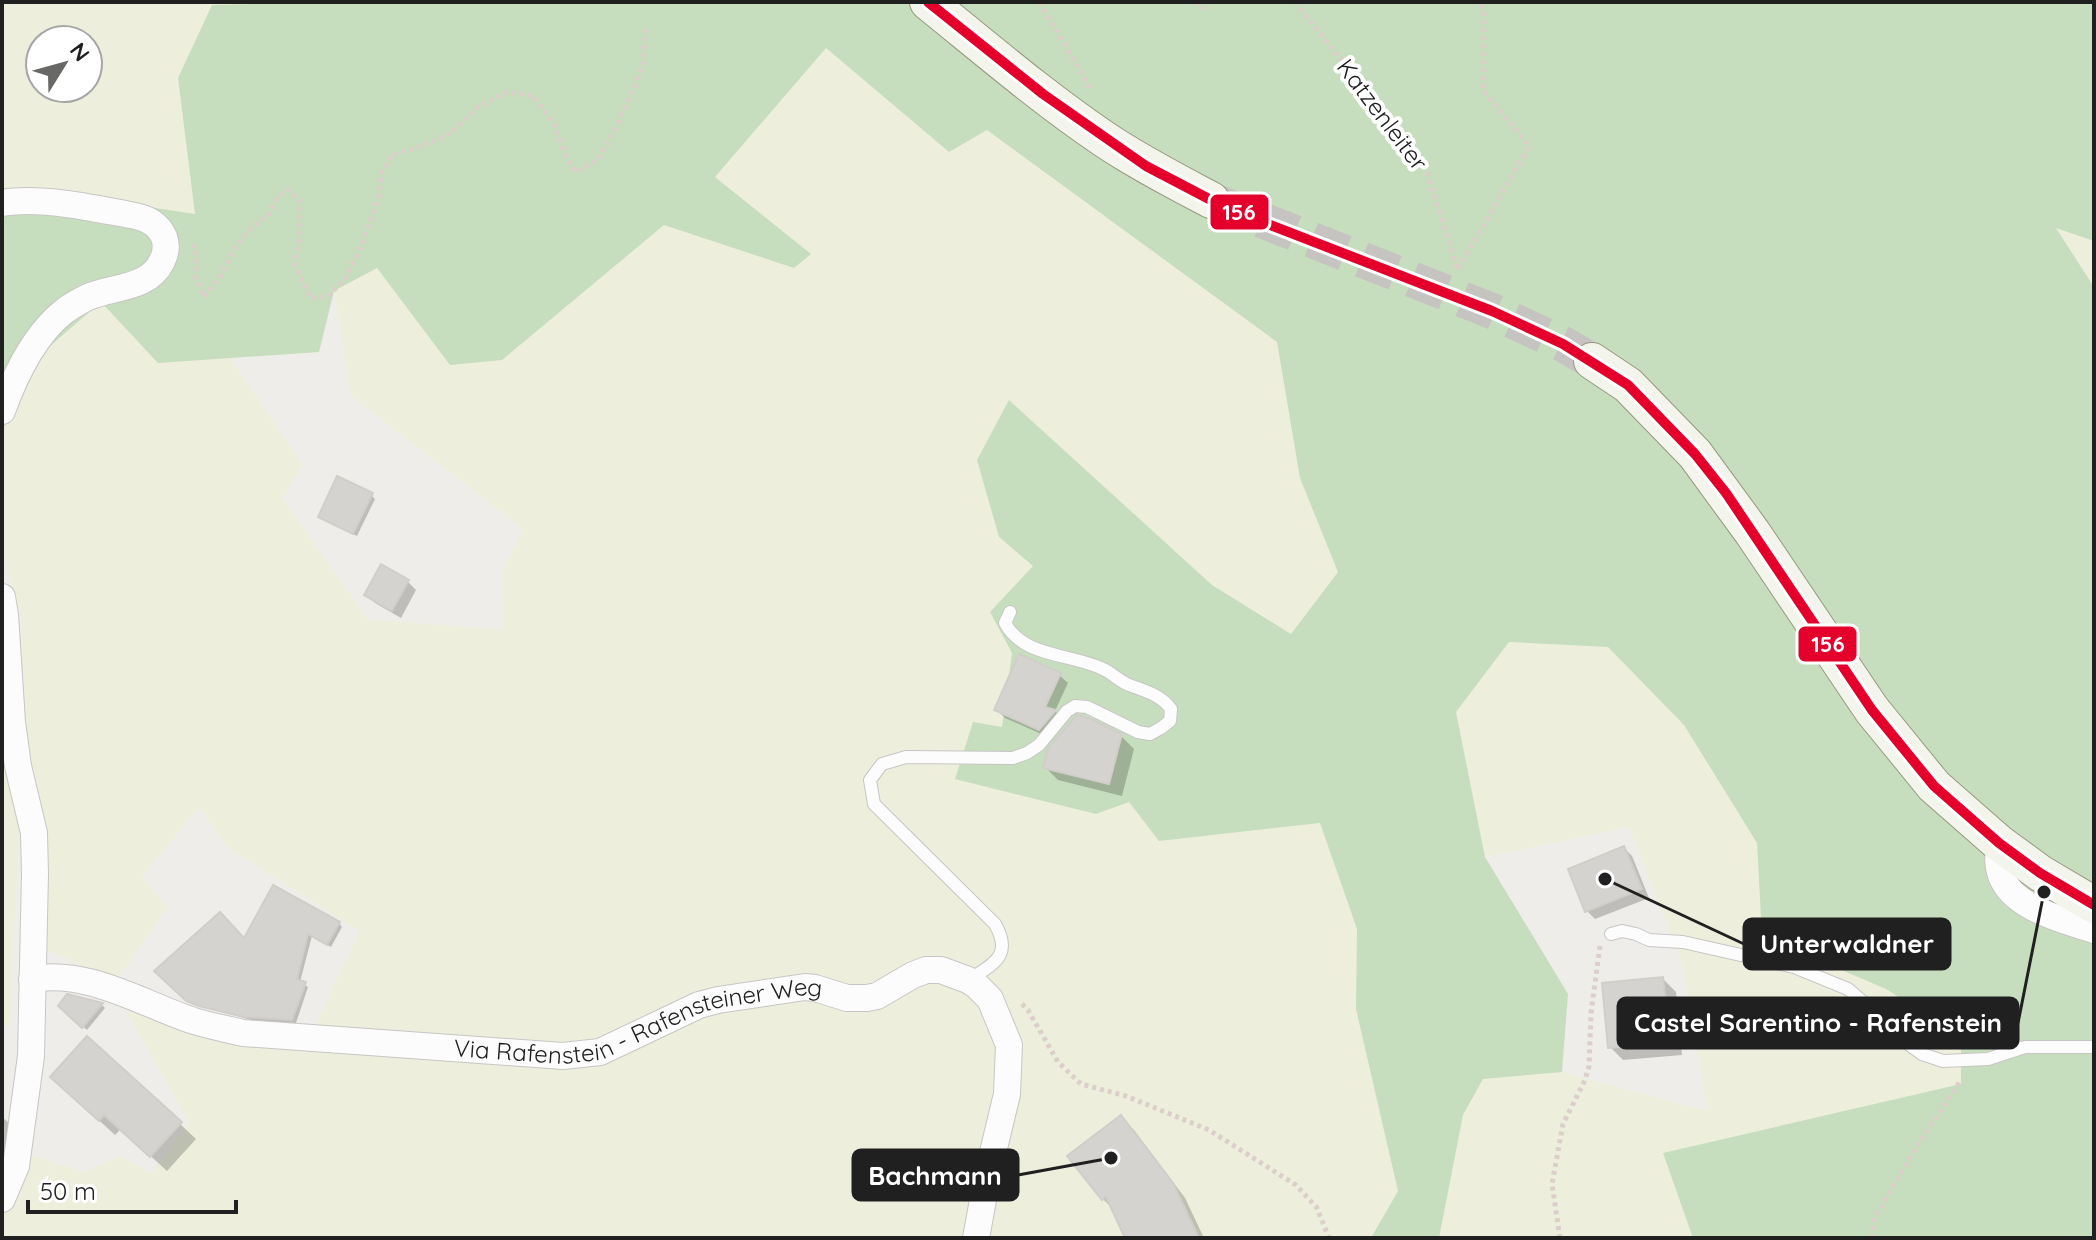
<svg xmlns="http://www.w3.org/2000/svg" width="2096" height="1240" font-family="Quicksand,sans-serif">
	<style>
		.farmland { fill: #edefdc; fill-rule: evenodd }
		.forest { fill: #c6debd }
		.shadow { fill: #0003 }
		.building { fill: #d5d3d0; stroke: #d1ceca; stroke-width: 2 }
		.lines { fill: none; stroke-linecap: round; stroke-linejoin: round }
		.secondary-tunnel { stroke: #c5c4c1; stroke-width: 36; stroke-dasharray: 36 18; stroke-linecap: butt }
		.lane-casing { stroke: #c7c6c5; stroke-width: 14 }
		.street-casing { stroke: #c7c6c5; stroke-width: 28 }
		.secondary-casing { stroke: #96997f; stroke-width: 38 }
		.path { stroke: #dcceca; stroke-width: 5; stroke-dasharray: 4 4; stroke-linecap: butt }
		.lane { stroke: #fcfcfc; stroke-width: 12 }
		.street { stroke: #fcfcfc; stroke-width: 26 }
		.secondary { stroke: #f3f4ec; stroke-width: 36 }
		.bus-1-casing { stroke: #fff; stroke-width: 16 }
		.bus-1 { stroke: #e4002b; stroke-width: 10 }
		.labels { text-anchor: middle; stroke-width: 8; stroke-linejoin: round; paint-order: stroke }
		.street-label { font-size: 24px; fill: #202020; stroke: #fff }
		.leader { fill: none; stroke: #202020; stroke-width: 3 }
		.callout-dot { fill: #202020; stroke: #fff; stroke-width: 3 }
		.callout { fill: #202020; stroke: #202020; stroke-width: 3 }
		.callout-label { font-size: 26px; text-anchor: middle; font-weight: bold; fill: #fff }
		.line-badge { stroke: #fff; stroke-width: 3 }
		.badge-label { font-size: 22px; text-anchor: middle; font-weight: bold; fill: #fff }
	</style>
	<rect width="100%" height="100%" fill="#eeede9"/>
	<!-- farmland -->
	<g class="farmland">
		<path d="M2 2H342L178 78 195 214 77 196 2 188ZM40 40H88V88H40Z"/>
		<path d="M826 48 948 152 987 130 1277 342 1300 478 1338 572 1292 634 1212 585 1010 401 1034 565 990 612 1012 653 1002 727 1129 802 1159 841 1320 823 1357 929 1356 1009 1398 1191 1371 1238H2V1201L28 1154 83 1172 120 1156 152 1173 189 1122 126 1011 303 1052 359 931 226 846 199 807 142 877 168 907 116 981 45 949 19 695 21 617 2 549V431L43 352 102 302 158 363 230 358 303 465 283 498 368 620 503 629 502 572 523 529 351 396 334 291 377 268 502 360 664 225 794 268 810 254 715 177Z"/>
		<path d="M2055 227 2094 241V287Z"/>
		<path d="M1509 642 1608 647 1684 725 1757 843 1762 936 1886 989 1961 1036V1084L1664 1153 1693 1238H1439L1463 1115 1483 1078 1562 1072 1707 1111 1682 963 1629 827 1485 857 1456 711Z"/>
		<path d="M2 710 19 839 9 1027 2 1023Z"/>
	</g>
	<!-- forest -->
	<path class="forest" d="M342 2H2094V241L2056 228 2094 287V1238H1693L1663 1153 1961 1084V1036L1886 989 1762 936 1757 843 1684 725 1608 647 1509 642 1456 712 1485 857 1568 994 1562 1072 1483 1079 1463 1115 1439 1238H1371L1398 1191 1356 1009 1357 929 1320 823 1159 841 1129 802 1096 814 955 779 973 722 1002 727 1012 653 990 612 1033 566 999 537 977 460 1009 400 1212 585 1291 634 1338 572 1300 478 1277 342 987 130 949 152 826 48 715 177 811 254 794 268 664 225 502 360 450 365 377 268 334 291 319 352 158 363 101 302 43 352 2 431V188L77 196 195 214 178 78 212 5Z"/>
	<!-- shadow -->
	<g class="shadow">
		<path d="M371 495 375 499 357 536 324 520 320 517Z"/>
		<path d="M382 567 408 582 416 590 401 618 375 603 366 595Z"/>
		<path d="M1059 675 1068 683 1055 711 1063 719 1048 737 1005 718 997 710Z"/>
		<path d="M1121 736 1134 749 1122 796 1058 780 1045 767Z"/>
		<path d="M1624 848 1632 856 1649 898 1595 919 1587 911Z"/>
		<path d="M339 923 342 927 331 947 312 936 300 982 308 987 296 1023 251 1020 192 1004 157 971 245 941Z"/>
		<path d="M1663 979 1676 992 1682 1055 1623 1060 1610 1047Z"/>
		<path d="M68 997 102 1005 105 1008 87 1030 61 1006Z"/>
		<path d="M68 1092 180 1124 196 1139 167 1171 121 1129 115 1135Z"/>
		<path d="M2 1117 14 1127 2 1184Z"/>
		<path d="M1121 1118 1134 1130 1185 1198 1204 1238H1128L1114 1210 1103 1199Z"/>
	</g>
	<!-- building -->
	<g class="building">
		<path d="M337 476 373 493 353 534 318 517Z"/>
		<path d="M381 564 409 580 392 611 364 595Z"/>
		<path d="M1019 654 1061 673 1045 707 1056 710 1039 730 994 710Z"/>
		<path d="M1077 715 1089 718 1122 734 1109 784 1043 768 1048 748Z"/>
		<path d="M1624 846 1642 889 1585 912 1568 869Z"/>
		<path d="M273 885 340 922 327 945 308 934 297 979 306 982 292 1020 245 1017 199 1006 186 1001 154 971 220 912 244 938Z"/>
		<path d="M1663 977 1670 1043 1608 1048 1602 983Z"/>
		<path d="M67 994 103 1003 82 1028 58 1006Z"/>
		<path d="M87 1036 182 1122 150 1157 104 1115 99 1121 50 1077Z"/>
		<path d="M1121 1115 1173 1183 1199 1238H1125L1106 1197 1102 1200 1067 1156Z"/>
	</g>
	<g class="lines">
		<!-- secondary-tunnel -->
		<path class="secondary-tunnel" d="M1211 200 1492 311 1563 344 1592 361"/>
		<!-- lane casing -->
		<g class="lane-casing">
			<g id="lane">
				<path d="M1611 934 1622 931 1636 934 1649 940 1683 942 1794 967 1848 989 1877 1014 1904 1041 1922 1054 1943 1061 1988 1059 2025 1047H2094"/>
				<path d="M969 980C994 963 1013 956 995 924L874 804 870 780 882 764 906 757 1013 758 1027 753 1039 745 1067 711 1075 706 1087 707 1138 732 1150 734 1161 728 1170 721 1171 709C1161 695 1145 691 1129 685 1118 680 1112 673 1103 669 1070 653 1024 658 1005 623L1010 612"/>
			</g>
		</g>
		<!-- street casing -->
		<g class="street-casing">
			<g id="street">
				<path d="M2 203C39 196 92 208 130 215 144 217 158 223 164 237 167 245 166 253 162 261 149 289 114 286 88 297 80 301 69 307 62 313 34 336 14 378 2 411"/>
				<path d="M2 597 5 615 12 722 18 766 34 833 35 874 31 1056 16 1166 2 1199"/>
				<path d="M1999 843C1998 856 1997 868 2003 880 2017 909 2066 921 2094 930"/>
				<path id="s1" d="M32 979C89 969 142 1004 194 1021 210 1026 227 1029 243 1033L563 1056 600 1052 699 1005 718 1000 805 987 815 988 847 998H867L877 996 913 975 926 970H941L968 980 977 986 990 999 1009 1045 1007 1094 988 1173 976 1238"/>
			</g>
		</g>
		<!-- secondary casing -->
		<g class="secondary-casing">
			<g id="secondary">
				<path d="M928 2C985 48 1042 97 1104 139 1138 162 1175 181 1211 200"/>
				<path d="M1592 361 1628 385 1695 454 1752 532 1872 710 1934 786 1999 843 2040 873 2094 905"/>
			</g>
		</g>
		<!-- path -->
		<g class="path">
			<path d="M1039 2 1088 84 1090 90"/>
			<path d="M1196 2 1203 8 1208 2"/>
			<path d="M1295 2 1424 163 1458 270 1529 146 1483 90 1484 12 1479 2"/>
			<path d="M193 244 196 250V278L204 297 221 276 235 248 248 231 270 213 277 197 288 190 299 200 300 230 295 265 311 298 327 297 345 279 361 247 377 202 382 172 392 155 422 146 451 133 477 108 507 92 533 96 554 124 568 161 576 172 598 160 615 129 638 79 643 64 646 28"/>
			<path d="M1022 1004 1028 1010 1058 1062 1081 1084 1126 1096 1209 1130 1296 1185 1317 1208 1329 1238"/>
			<path d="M1560 1238 1552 1184 1563 1124 1585 1080 1589 1066 1591 1013 1600 946"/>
			<path d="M1872 1238 1874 1218 1917 1146 1961 1080"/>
		</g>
		<!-- lane -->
		<use href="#lane" class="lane"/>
		<!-- street -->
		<use href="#street" class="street"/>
		<!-- secondary -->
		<use href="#secondary" class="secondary"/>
		<!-- bus-1 casing -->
		<g class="bus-1-casing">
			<path id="bus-1" d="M928 2 1043 94 1146 166 1211 200 1255 219 1492 311 1563 344 1628 385 1695 454 1726 493 1872 710 1934 786 1999 843 2040 873 2094 905"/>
		</g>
		<!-- bus-1 -->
		<use href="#bus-1" class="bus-1"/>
	</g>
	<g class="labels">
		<!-- street labels -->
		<g class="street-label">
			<text transform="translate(1382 115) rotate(53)" y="8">Katzenleiter</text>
			<text dy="8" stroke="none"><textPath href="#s1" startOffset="622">Via Rafenstein - Rafensteiner Weg</textPath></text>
		</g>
	</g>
	<!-- callouts -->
	<path class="leader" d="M1605 879L1744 944M2044 892L2018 1023M1111 1158L1018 1175"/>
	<g class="callout-dot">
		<circle cx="1605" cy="879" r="8"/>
		<circle cx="2044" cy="892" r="8"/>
		<circle cx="1111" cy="1158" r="8"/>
	</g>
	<g class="callout">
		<rect x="1744" y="919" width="206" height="50" rx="8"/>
		<rect x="1618" y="998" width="400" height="50" rx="8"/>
		<rect x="853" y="1150" width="165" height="50" rx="8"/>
	</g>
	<g class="callout-label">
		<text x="1847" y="953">Unterwaldner</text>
		<text x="1818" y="1032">Castel Sarentino - Rafenstein</text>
		<text x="935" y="1185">Bachmann</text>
	</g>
	<g class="line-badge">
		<rect x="1209" y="193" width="61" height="38" rx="8" fill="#e4002b"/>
		<rect x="1797" y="625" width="61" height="38" rx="8" fill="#e4002b"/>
	</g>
	<g class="badge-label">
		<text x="1239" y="220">156</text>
		<text x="1828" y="652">156</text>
	</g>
	<!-- border -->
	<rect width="2096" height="1240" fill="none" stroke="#202020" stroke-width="8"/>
	<!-- north arrow -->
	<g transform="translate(64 64) rotate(53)"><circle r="38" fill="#ffffff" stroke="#a6a6a6" stroke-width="2"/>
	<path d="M0-6L14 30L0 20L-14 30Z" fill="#686866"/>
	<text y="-12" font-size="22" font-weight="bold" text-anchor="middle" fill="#202020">N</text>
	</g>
	<!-- scale -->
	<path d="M28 1200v12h208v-12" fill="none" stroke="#202020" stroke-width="4"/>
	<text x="40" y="1200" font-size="24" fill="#202020" stroke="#ffffff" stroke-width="6" paint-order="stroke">50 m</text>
</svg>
